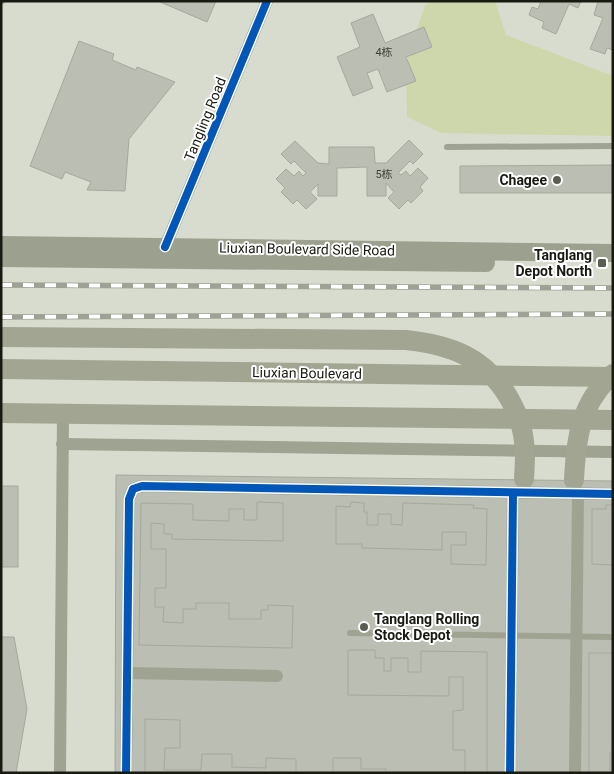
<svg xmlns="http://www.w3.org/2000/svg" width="614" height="774" font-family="Roboto,'Noto Sans SC',sans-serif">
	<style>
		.green { fill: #ced7ac }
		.building { fill: #bbbeb3; stroke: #a5a89d }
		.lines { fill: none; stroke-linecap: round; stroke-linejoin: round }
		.service { stroke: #9fa392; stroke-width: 6 }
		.minor { stroke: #9fa392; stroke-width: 12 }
		.secondary { stroke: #9ca08e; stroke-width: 18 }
		.primary { stroke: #a1a592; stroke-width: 20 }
		.rail-casing { stroke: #9ea195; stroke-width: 5.5 }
		.rail { stroke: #fff; stroke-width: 4; stroke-dasharray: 11; stroke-linecap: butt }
		.primary-bridge { stroke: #a1a592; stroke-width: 20 }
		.cycleway-casing { stroke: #fff; stroke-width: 11 }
		.cycleway { stroke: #0057b8; stroke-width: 8 }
		.poi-dot { fill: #5b5e53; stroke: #fff; stroke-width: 2 }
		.labels { text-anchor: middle; stroke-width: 4; stroke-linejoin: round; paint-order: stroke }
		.number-label { font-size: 11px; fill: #41433a }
		.street-label { font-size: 14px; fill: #181a11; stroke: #fff }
		.poi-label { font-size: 14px; font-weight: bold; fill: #181a11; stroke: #fff; text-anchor: end }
	</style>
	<rect width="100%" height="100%" fill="#d8dcce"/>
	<!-- green -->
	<path class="green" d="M432 1H495L506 35 613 76V136L441 133 407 117 406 64 425 5Z"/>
	<!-- building -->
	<g class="building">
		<path d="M158 1H216L207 22Z"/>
		<path d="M541 1H581L578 8 569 4 556 34 542 28 544 22 529 15 532 7 538 9Z"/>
		<path d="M598 1H613V50L607 48 605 54 590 49 603 18 594 15Z"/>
		<path d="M373 14 385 43 424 27 432 47 406 57 416 81 387 92 378 69 367 73 373 88 353 96 337 57 360 47 351 23Z"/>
		<path d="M79 41 114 54 112 60 136 70 137 67 175 82 129 139 125 191 87 190 91 182 65 172 62 179 30 166Z"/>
		<path d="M409 140 423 154 413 164 410 161 398 173 401 175 406 171 410 176 418 168 428 178 420 187 423 191 411 203 408 200 399 209 388 198 394 192 386 183V196H367V167L337 168V196H318V184L310 192 317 199 306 209 297 200 293 204 281 192 285 188 276 179 286 169 294 176 299 171 303 176 306 173 294 161 291 164 281 154 295 141 318 163 329 164V147H374L375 163H386Z"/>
		<path d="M613 165V193H460V166Z"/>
		<path d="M116 475 613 481V773H115Z"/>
		<rect x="1" y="486" width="17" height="81"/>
		<path d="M257 502 283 503V541L172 539V534H164V524L151 523V549H166V588H155V607H164L163 622 183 623V609H196V603H229V619H261V610H268V605L293 606 292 648 139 645 141 503 193 504V520L229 521V509H244V520H257Z"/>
		<path d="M351 502 364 503V512H367V525H378V514H391V524L402 525 403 503 474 505 473 508 487 509 486 565 451 564V545H466V532H442V550L362 548V544H336V506L350 507Z"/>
		<path d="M606 505H613V565L592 564V509H606Z"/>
		<path d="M1 637H14L27 709 16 773H1Z"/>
		<path d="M348 650H375V658H384V671H391V658H408V672H421V651L487 652V773H465V750H453V711L463 710V677H449V696L348 695Z"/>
		<path d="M589 653H613V752H610V773H589Z"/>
		<path d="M145 719 180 720V748H165L164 770H201L202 754H232V767L266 768V758L296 759V773H145Z"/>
		<path d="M333 758H361V769H386V773H333Z"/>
	</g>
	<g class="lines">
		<!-- service -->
		<g class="service">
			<path d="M1 1H2"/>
			<path d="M447 147 613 146"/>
			<path d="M350 633 613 637"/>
		</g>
		<!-- minor -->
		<g class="minor">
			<path d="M165 247 267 1"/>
			<path d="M62 444 613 452"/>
			<path d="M127 673 277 676"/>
			<path d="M60 773 63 414"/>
			<path d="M126 773 129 499 133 489 142 486 613 494"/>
			<path d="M510 773 513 493"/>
			<path d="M575 773 578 494"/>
		</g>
		<!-- secondary -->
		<g class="secondary">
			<path d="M1 245 613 253"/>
			<path d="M1 258 486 263"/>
		</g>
		<!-- primary -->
		<g class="primary">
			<path d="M1 369 613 377"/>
			<path d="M1 413 613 420"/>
		</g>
		<!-- rail casing -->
		<g class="rail-casing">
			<g id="rail">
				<path d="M1 285 613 288"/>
				<path d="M1 317 613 314"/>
			</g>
		</g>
		<!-- rail -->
		<use href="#rail" class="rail"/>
		<!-- primary-bridge -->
		<g class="primary-bridge">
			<path d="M1 337 406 340C451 345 485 357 509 398 514 407 520 419 522 430 526 446 525 463 524 479"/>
			<path d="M574 480C576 439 580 403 613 374"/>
		</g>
		<!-- cycleway casing -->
		<g class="cycleway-casing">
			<g id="cycleway">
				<path d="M165 247 267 1"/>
				<path d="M126 773 129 499 133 489 142 486 613 494"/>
				<path d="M510 773 513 493"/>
			</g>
		</g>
		<!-- cycleway -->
		<use href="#cycleway" class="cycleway"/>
	</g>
	<!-- markers -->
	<g class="poi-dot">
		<circle cx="557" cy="180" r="5"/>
		<rect x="597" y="258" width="10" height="10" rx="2.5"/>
		<circle cx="364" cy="627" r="5"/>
	</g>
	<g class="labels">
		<!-- number labels -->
		<g class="number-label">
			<text x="384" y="56">4栋</text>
			<text x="384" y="178">5栋</text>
		</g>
		<!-- street labels -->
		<g class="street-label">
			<text transform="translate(205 119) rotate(-68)" y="5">Tangling Road</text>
			<text transform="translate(307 249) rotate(1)" y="5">Liuxian Boulevard Side Road</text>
			<text transform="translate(307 373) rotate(1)" y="5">Liuxian Boulevard</text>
		</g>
		<!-- poi labels -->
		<g class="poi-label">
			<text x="547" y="185">Chagee</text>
			<text x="592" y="260">Tanglang<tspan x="592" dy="16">Depot North</tspan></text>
			<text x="374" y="624" text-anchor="start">Tanglang Rolling<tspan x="374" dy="16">Stock Depot</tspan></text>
		</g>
	</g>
	<!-- border -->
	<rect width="614" height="774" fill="none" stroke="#181a11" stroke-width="5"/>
</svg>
